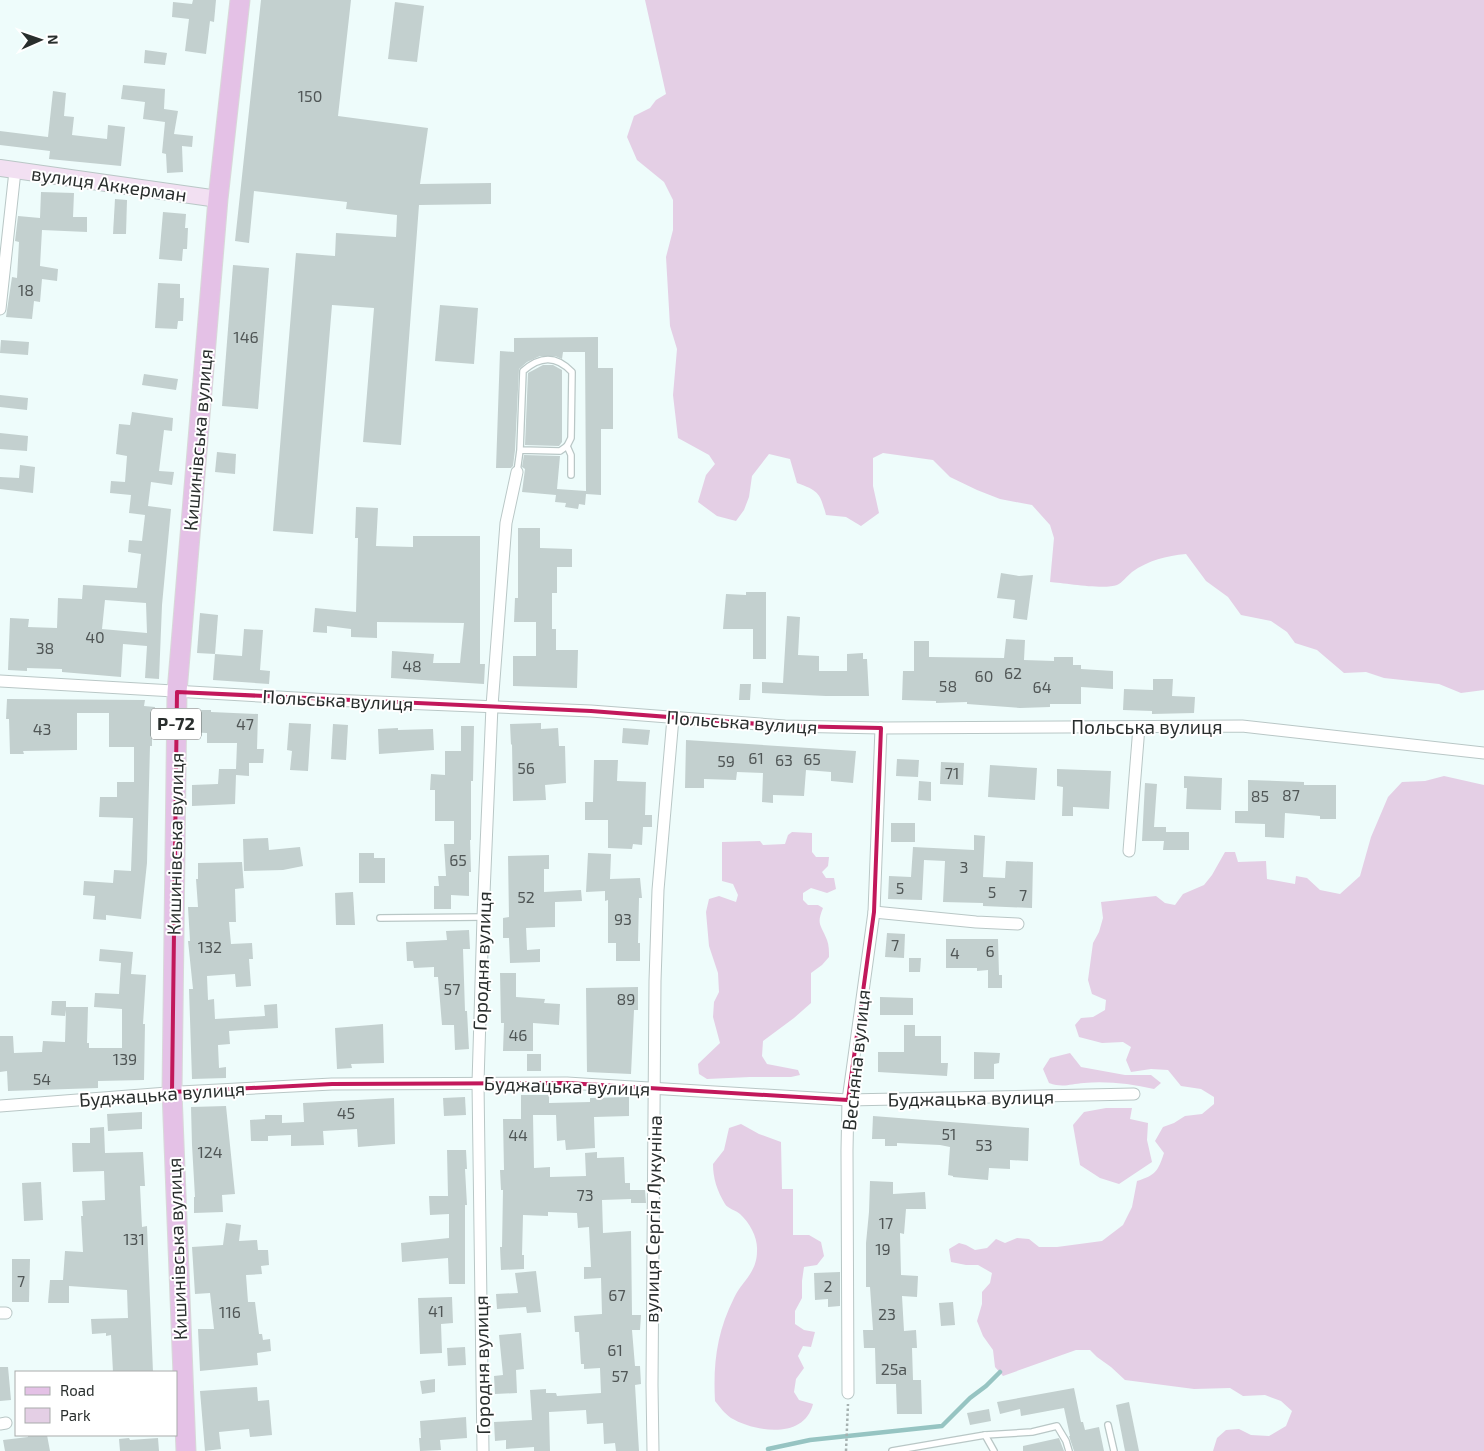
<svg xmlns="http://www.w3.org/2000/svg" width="1484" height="1451" font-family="'Exo 2',sans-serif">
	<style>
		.green { fill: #e4cfe5 }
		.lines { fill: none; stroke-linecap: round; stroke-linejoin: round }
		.stream { stroke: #96c4c2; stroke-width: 4.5 }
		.building { fill: #c3d0cf; fill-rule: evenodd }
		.lane-casing { stroke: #b9c7c6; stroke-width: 8 }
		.street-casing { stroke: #b9c7c6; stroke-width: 13 }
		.secondary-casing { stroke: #b9c7c6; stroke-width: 18 }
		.primary-casing { stroke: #d8d9d9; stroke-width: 21 }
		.path { stroke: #a6b1b0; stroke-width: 2.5; stroke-dasharray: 2.5 2.5; stroke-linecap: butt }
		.lane { stroke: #fff; stroke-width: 5.5 }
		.street { stroke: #fff; stroke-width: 11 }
		.secondary { stroke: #f2e0f2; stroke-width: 16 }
		.primary { stroke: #e4c1e6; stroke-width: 19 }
		.marked { fill: none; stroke: #c2185b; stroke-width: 4; stroke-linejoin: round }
		.labels { text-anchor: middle; stroke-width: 4; stroke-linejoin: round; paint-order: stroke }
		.number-label { font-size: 16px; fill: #505656 }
		.shield { fill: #fff; stroke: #696d6c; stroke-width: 1 }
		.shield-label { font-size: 18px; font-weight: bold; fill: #292e2d }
		.street-label { font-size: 19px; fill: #292e2d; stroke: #fff }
	</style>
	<rect width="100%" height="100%" fill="#eefcfb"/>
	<!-- green -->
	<g class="green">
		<path d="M645 0H1484V690L1461 693 1439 684 1384 678 1366 672 1344 673 1317 650 1295 643 1287 632 1271 621 1241 615 1228 597 1206 581 1186 554C1166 556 1149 560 1132 572 1127 576 1122 583 1117 585 1104 590 1065 583 1050 582L1054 538 1050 525 1032 505 1000 499 977 490 950 477 933 460 883 453 873 458V486L879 513 861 526 846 517 826 515C820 493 819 491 797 483L790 459 769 454 752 476 749 497 744 510 736 521 717 516 698 502 706 475 715 464 709 455 678 438 673 395 677 349 670 326 666 257 673 230V200L664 182 637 160 627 137 634 116 650 108 656 100 666 94Z"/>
		<path d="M1444 776 1484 785V1451H1213L1217 1438 1226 1430 1239 1429 1251 1435 1269 1436 1286 1426 1292 1411 1281 1401 1265 1395 1243 1396 1230 1388 1194 1389 1125 1380 1111 1367 1097 1357 1090 1350H1076L1003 1376 995 1367 993 1350 983 1336 977 1321 982 1304V1292L990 1283 992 1273 978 1265H966L951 1262 949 1249 959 1243 966 1245 975 1250 987 1248 996 1239 1005 1243 1017 1238 1029 1239 1039 1247H1057L1102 1241 1123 1225 1132 1207 1137 1181C1156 1175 1158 1171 1164 1153L1155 1141 1163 1127 1174 1123 1185 1116 1202 1114 1214 1104V1097L1201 1089 1181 1086 1168 1070 1151 1069 1131 1072 1126 1060 1131 1047 1123 1042 1102 1043 1079 1037 1075 1025 1081 1018 1093 1017 1105 1010 1106 1000 1092 994 1088 980 1093 943 1099 932 1103 918 1101 902 1156 896 1165 903 1175 905 1183 894 1204 885 1212 875 1225 852H1235L1238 862 1266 861 1267 879 1295 884 1296 876 1307 878 1320 890 1340 894 1360 876 1371 837 1388 797 1402 782 1425 781Z"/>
		<path d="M792 832 812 833V852L816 857H829L828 866 822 872 826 878H834L836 889 827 893 811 888 803 893V900L808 905H818L823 908C816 925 821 924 827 940 829 945 829 951 829 957L822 965 811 973V1003L794 1018 763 1041 762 1056 767 1064 798 1070 800 1075 791 1077H750L707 1079 699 1074 698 1064 720 1043 713 1017 714 1002 719 992 718 973 709 946 706 912 709 899 719 896 736 902 738 895 733 884 722 881V842L760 841 763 845 785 844 788 835Z"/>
		<path d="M1070 1053 1081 1067 1125 1075H1151L1161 1083 1154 1089C1131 1084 1108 1081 1084 1083 1070 1084 1063 1088 1049 1083L1043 1069 1050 1058Z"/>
		<path d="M1106 1108H1132L1130 1119 1148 1123 1147 1140 1152 1162 1119 1184 1100 1178 1080 1165 1073 1125 1084 1112Z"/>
		<path d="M741 1124 759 1134 781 1142 782 1189H793V1235H809L821 1242 824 1256 817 1265 804 1267 802 1281V1298L795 1311V1324L804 1330 815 1332 811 1347 803 1346 798 1356 804 1368 796 1379 794 1392 799 1400 813 1404C804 1440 755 1432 731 1418 725 1414 719 1406 715 1401 713 1363 717 1332 734 1298 742 1281 757 1273 757 1251 758 1238 750 1223 740 1214 736 1210 728 1209 725 1204 717 1191 713 1178 713 1164L724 1150 729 1128Z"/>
	</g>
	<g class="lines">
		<!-- stream -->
		<path class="stream" d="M768 1449 810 1440 942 1426 970 1398 986 1386 1000 1372"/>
	</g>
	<!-- building -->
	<g class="building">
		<path d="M193 0H216L214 22 210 21 206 54 185 51 189 19 172 17 173 2 192 4Z"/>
		<path d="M261 0H351L338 116 428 128 420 184 491 183V204L419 205 401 445 363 442 374 308 332 305 313 534 273 531 296 253 335 256 336 233 396 237 397 215 346 209 347 202 254 191 249 243 235 241Z"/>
		<path d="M395 2 424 6 417 62 388 59Z"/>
		<path d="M145 50 167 53 165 65 144 63Z"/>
		<path d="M123 85 165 89 164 109 178 111 174 134 193 136 192 147 182 146 183 172 167 173 166 154 162 153 165 122 143 119 145 102 121 99Z"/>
		<path d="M53 91 66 93 64 116 74 117 72 135 107 139 108 125 125 127 121 166 49 159 50 151 0 145V131L48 137Z"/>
		<path d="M41 192 74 193 73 217H87V232L42 230 40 266 58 269 57 281 42 279 40 302 34 301 32 319 6 317 12 277 17 278 19 242 15 241 18 216 40 218Z"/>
		<path d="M115 199 127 200 126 234H113Z"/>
		<path d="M163 212 186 214 185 228H188L187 249H183L182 261 159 259Z"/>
		<path d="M233 265 269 268 258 409 222 406Z"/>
		<path d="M158 283 180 284V298H184L183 321H178L177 329 155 328Z"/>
		<path d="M440 305 478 308 474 364 435 361Z"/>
		<path d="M598 337V368H613V429H601V495L586 494 585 505 579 504 578 509 565 507 566 503 555 502 556 495 522 492 525 469 522 467 524 455 560 456 557 489 586 491 585 352H563L562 359 555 356H540L527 362 519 369 515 450 513 466 511 468H496L500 351 514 352V338Z"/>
		<path d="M1 340 29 342 28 355 0 353Z"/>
		<path d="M543 365H553L562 370V442L559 446 525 445 528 373Z"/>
		<path d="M144 374 178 379 176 390 142 385Z"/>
		<path d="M0 395 28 398 27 410 0 407Z"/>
		<path d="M132 412 173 418 172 431 164 430 159 471 174 472 172 485 151 482 148 506 171 509 162 605 159 679 145 678 147 646 123 644 121 677 62 672V669L27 668V671L8 670 10 618 29 619 28 627 57 628 58 598 82 599 83 585 137 588 141 554 128 552 129 540 142 541 145 515 129 513 131 495 110 493 111 481 125 482 127 456 116 454 119 424 130 425ZM105 600 146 603 147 633 102 629Z"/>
		<path d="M0 433 28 436 27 451 0 449Z"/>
		<path d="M217 452 236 454 235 474 215 472Z"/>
		<path d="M20 465 35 467 33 493 0 489V477L19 478Z"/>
		<path d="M356 507 378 508 376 546 413 547V536H480V664H485L484 684 391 678 392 651 434 654 433 663H460L464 623 377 622V638L351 637V629L327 626V633L313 632 315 608 356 612 358 538H355Z"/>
		<path d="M518 528H540V548L572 549V567H557V593H552V629H556V650H578L577 688 513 686V656H536V622H514L515 598H518Z"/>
		<path d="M1001 573 1019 576 1033 575 1027 620 1013 618 1015 600 997 598Z"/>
		<path d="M746 592H766V659H753V629H723L726 594 746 595Z"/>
		<path d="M200 613 218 615 215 654 197 653Z"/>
		<path d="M787 616 800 617 798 655 819 656V671H847V654L863 653V659H867L869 696H826L762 693V682L783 683Z"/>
		<path d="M244 629 263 630 260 670 270 671 269 684 213 680 215 654 242 656Z"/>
		<path d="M1006 639 1025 640 1024 660 1054 661V657H1073V665H1081V669L1113 671V689L1081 687V704H1050V707L1020 708 967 704V702L936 703V701L902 700 903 671H914V641H929V657L1004 658Z"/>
		<path d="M1153 679H1173L1172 696 1195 697 1194 713 1152 714V711L1123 710 1124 689 1153 690Z"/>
		<path d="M740 684H751L750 700H739Z"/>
		<path d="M7 699 145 700 144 706 155 707 154 725H152V746H150L147 863 141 919 106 915V920L93 919 95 896 83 895 84 881 113 883 114 870 131 871 133 818 99 817 100 797H117V782H134V747H109V713H77V750L23 751 24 754H10L9 719H6Z"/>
		<path d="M189 710H211V712L258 714 257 749H264L263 763H249V776L236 775 235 804 192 806V785L218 784 219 769H236L237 743H207V733L188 732Z"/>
		<path d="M289 723 311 724 308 771 290 770 292 751 287 750Z"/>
		<path d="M541 723V729L558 728 559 746H565L566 783 545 785 546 800 513 801 512 744 511 745 510 724Z"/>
		<path d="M333 724 348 725 346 760 331 759Z"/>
		<path d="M461 726H474L473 781H471V840H470L471 872H469V896L451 895V909H434V886H439L438 876H446L444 844H454V821H435V790H430L431 774 445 775V751H461Z"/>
		<path d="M398 728V730L433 729 434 750 379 754 378 729Z"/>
		<path d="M623 728 650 730 648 745 622 743Z"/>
		<path d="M686 740 856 751 853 783 831 781V772L806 770 804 796 773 795V803L762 802 763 773 737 772 736 780 704 779V788H685Z"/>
		<path d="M897 759 919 760 918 777 896 776Z"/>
		<path d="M594 760H618L617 781 646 782 645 815H652V827H643L642 845 633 844 632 849 608 848V820H585V802H593Z"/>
		<path d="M941 762 964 763 963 785 940 784Z"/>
		<path d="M990 765 1037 768 1035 800 988 797Z"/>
		<path d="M1057 769 1111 771 1109 809 1073 807V816H1062L1063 787 1057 786Z"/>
		<path d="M1184 776 1222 778 1221 810 1186 809 1187 788H1184Z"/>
		<path d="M1248 780 1304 782V785H1336V819H1320V816L1285 813 1284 838 1265 837V824L1235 823V811H1248Z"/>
		<path d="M919 781 931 782V801L918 800Z"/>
		<path d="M1145 783 1157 784 1154 827H1166V832H1189V850H1163L1164 841H1142Z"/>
		<rect x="891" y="823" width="24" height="19"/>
		<path d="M974 835 985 836 983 877 1005 878 1006 861 1033 862 1032 908 983 906V903L943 902 945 861 924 860 922 900 888 899 889 876 911 877 913 847 974 850Z"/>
		<path d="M268 838 269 850 300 847 303 866 283 870 244 871 243 839Z"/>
		<path d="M359 853H374V858H385V883H359Z"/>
		<path d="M588 853 611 854 610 879 640 878 642 898H639L638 943H640V961H616V943H608V900L605 901V891L586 892Z"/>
		<path d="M549 855V869H544V892L581 890 582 901 555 902V927L526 928 527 950 540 949V962L510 963 509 938H503V918L509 917 508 856Z"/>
		<path d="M242 862 244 888 235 889 236 922H229L231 944 252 943 253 959H249L251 986 236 987 235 974 207 976 208 1000 214 999 215 1019 265 1016 264 1005 277 1004 278 1028 229 1031 230 1044 218 1045 219 1068 226 1067V1078L192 1079 189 989H193L188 941H190L188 907H198L196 879H198V863Z"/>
		<path d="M353 892 355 925H336L335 893Z"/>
		<path d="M469 930 470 949H463L465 1011H467L469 1049 455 1050 454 1025H442L438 977H434V967L414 968 413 961H407L406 942 447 940 446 931Z"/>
		<path d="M887 933 905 934 904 958 885 957Z"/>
		<path d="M946 939H998L999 975H1002V988H988V970L977 971V968H946Z"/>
		<path d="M100 949 133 952 131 974 146 975 143 1024H145L144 1080 98 1081V1088L8 1091 7 1071 0 1072V1036H13L14 1053 42 1052 43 1041 65 1042 66 1010 65 1016 51 1015 52 1001H66V1007H88L87 1043H89V1048H122V1009L94 1007 95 993 119 994 121 963 99 961Z"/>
		<path d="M909 958H921L920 972H909Z"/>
		<path d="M500 973H516V997L545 999 544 1003 560 1004 559 1025 533 1023V1051H503L504 1023H501Z"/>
		<path d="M638 987V1010H634L631 1074 587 1072 586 988Z"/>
		<path d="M880 997 913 998V1015H880Z"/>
		<path d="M383 1024 384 1063 351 1064 352 1068 337 1069 335 1028Z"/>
		<path d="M904 1025H915V1036H941V1063H948L947 1076 878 1072V1052H904Z"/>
		<path d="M974 1052 1000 1053 999 1063 994 1064V1079H974Z"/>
		<rect x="527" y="1054" width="14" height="17"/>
		<path d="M521 1095H549V1103L590 1102V1098L629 1097V1116L594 1117 595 1148 566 1150 565 1140 557 1141 556 1115H533L534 1168 550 1167V1177L586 1176 585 1153 597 1152V1158L624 1157 625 1183H630V1190H645L646 1203H631V1199L602 1200 603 1233 631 1231 632 1315H641L640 1330H632L635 1366H640L641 1384 635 1385 639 1451H616L615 1443 604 1444 603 1423 587 1424 586 1410 549 1412 550 1451H534V1447L506 1449V1440L495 1441 494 1422 532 1420 530 1390 546 1389V1393H556L557 1396 601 1393 600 1368 584 1369V1364H581L579 1332H575L574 1316 602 1314 601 1278 584 1279V1267H591L589 1227 578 1228 577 1213 548 1212V1216L523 1215 522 1255H524V1269L501 1270 500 1247H502L503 1190H501L500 1170H504L503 1119H521Z"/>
		<path d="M465 1097 466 1115 444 1116 443 1098Z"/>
		<path d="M394 1098 395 1144 358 1147 357 1129 323 1131 324 1145 291 1146V1135L268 1136V1141H251L250 1120 265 1119V1115H282V1123L304 1122 303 1103Z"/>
		<path d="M226 1106 235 1194 222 1195 223 1212 194 1213V1197H195L192 1145 191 1107Z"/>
		<path d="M142 1112V1129L108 1131 107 1114Z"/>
		<path d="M873 1116 1029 1128 1028 1161 1010 1160V1169L989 1168 988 1180 953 1177V1176L948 1175 950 1147 940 1145 897 1143V1146H885V1139H872Z"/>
		<path d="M104 1127 105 1153 143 1152 145 1186H140L142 1227 147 1226 153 1372H113L111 1335 106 1336V1333L92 1334 91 1319 128 1318 127 1290 69 1286V1303H48L50 1280H63L65 1251 83 1252 81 1216H83L82 1201 105 1200 104 1171 73 1172 72 1143H90V1128Z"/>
		<path d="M447 1150H466L467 1169H465L467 1205H465V1284H449L448 1258 402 1262 401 1243 449 1238V1214L430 1215 429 1196H448Z"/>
		<path d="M870 1181 893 1182V1194L925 1192 926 1209H906L904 1234 900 1233 901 1275 918 1276 917 1297 902 1296 904 1331 916 1330 917 1348H912L913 1380H921L922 1414H897L896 1384H876L875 1348H864L863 1330H873L870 1287H866V1243L869 1212Z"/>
		<path d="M41 1182 43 1220 24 1221 22 1183Z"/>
		<path d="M226 1223 241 1225 239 1241 257 1240 258 1250H268L269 1265 261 1266 262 1274 246 1275 248 1302H255L259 1334H262L263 1340 270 1339 271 1351 257 1353 258 1365 200 1371 198 1329H214L210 1293 195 1294 192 1247 223 1245Z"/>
		<path d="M12 1259H30L29 1302H12Z"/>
		<path d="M536 1271 541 1312 527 1313 526 1307 497 1309 496 1294 518 1293 515 1273Z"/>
		<path d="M840 1272V1306L828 1307V1299L815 1300 814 1273Z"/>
		<path d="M452 1297 453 1323 441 1324 442 1353 420 1354 418 1298Z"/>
		<path d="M953 1302 955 1325 941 1326 939 1303Z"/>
		<path d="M521 1333 524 1369 516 1370 517 1393 495 1394 494 1376 503 1375 499 1335Z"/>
		<path d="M465 1347 466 1365 448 1366 447 1348Z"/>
		<path d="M0 1367H8L11 1400 0 1401Z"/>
		<path d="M435 1379V1392L422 1394 420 1381Z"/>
		<path d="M257 1387 258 1401 269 1400 272 1435 250 1437 249 1429 219 1432 221 1449 205 1451 200 1391Z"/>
		<path d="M1074 1388 1081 1422H1083L1085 1430 1099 1427 1104 1451H1074L1069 1436H1070L1064 1408 1021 1416 1020 1409 1000 1414 997 1402Z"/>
		<path d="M1129 1402 1139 1451H1125L1116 1405Z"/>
		<path d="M989 1409 991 1421 970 1425 967 1413Z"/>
		<path d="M466 1417 467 1438 440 1440 441 1450 420 1451 419 1438H421L420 1421Z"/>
		<path d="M28 1435H47L50 1451H5L3 1440 28 1437Z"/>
		<path d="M129 1438 130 1440 158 1438 159 1451H120L119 1439Z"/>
		<path d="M1059 1438 1064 1451H1023V1446Z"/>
	</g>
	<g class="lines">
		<!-- lane casing -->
		<g class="lane-casing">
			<g id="lane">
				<path d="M567 446 571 455V475"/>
				<path d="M517 472 520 450 560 451 567 446 571 438 572 372C556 355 540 356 523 371L520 450"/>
				<path d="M380 918 483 917"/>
				<path d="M1108 1425 1114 1451"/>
				<path d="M985 1435 1032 1432 1057 1426 1066 1441 1069 1451"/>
				<path d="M892 1451 985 1435 994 1451"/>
			</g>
		</g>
		<!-- street casing -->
		<g class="street-casing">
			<g id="street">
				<path d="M0 309 15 171"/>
				<path d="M0 681 330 700 591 711 785 726 881 728 1242 726 1484 753"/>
				<path d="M1129 851 1139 727"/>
				<path d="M874 912 976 922 1018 924"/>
				<path d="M0 1106 180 1092 332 1084 567 1083 848 1100 1134 1094"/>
				<path d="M0 1313H6"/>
				<path d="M848 1393 847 1150 848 1100 874 912 881 728"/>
				<path d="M0 1424 6 1423"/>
				<path d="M483 1451 478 1083 483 917 492 706 506 523 517 472"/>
				<path d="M653 1451 652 1385 655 981 658 890 673 718"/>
			</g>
		</g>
		<!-- secondary casing -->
		<g class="secondary-casing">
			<path id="secondary" d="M0 168 218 199"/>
		</g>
		<!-- primary casing -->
		<g class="primary-casing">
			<path id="primary" d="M186 1451 172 1092 177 692 218 199 240 0"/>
		</g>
		<!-- path -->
		<path class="path" d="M846 1451 848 1404"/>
		<!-- lane -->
		<use href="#lane" class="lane"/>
		<!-- street -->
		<use href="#street" class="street"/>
		<!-- secondary -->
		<use href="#secondary" class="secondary"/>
		<!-- primary -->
		<use href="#primary" class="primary"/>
	</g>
	<!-- marked area -->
	<path class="marked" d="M177 692 591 711 785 726 881 728 874 912 848 1100 567 1083 332 1084 172 1092Z"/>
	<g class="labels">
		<!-- number labels -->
		<g class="number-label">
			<text x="310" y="102">150</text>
			<text x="26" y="296">18</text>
			<text x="246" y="343">146</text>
			<text x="95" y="643">40</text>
			<text x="45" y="654">38</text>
			<text x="412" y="672">48</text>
			<text x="1013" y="679">62</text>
			<text x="984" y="682">60</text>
			<text x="948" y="692">58</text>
			<text x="1042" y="693">64</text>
			<text x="245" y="730">47</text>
			<text x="42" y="735">43</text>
			<text x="756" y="764">61</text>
			<text x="812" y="765">65</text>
			<text x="784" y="766">63</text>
			<text x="726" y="767">59</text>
			<text x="526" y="774">56</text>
			<text x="952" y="779">71</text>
			<text x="1291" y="801">87</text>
			<text x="1260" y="802">85</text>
			<text x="458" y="866">65</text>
			<text x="964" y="873">3</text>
			<text x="900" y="894">5</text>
			<text x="992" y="898">5</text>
			<text x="1023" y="901">7</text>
			<text x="526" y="903">52</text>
			<text x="623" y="925">93</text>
			<text x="895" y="951">7</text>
			<text x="210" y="953">132</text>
			<text x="990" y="957">6</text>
			<text x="955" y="959">4</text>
			<text x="452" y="995">57</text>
			<text x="626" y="1005">89</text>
			<text x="518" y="1041">46</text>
			<text x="125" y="1065">139</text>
			<text x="42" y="1085">54</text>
			<text x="346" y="1119">45</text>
			<text x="949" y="1140">51</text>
			<text x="518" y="1141">44</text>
			<text x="984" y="1151">53</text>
			<text x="210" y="1158">124</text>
			<text x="585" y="1201">73</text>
			<text x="886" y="1229">17</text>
			<text x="134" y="1245">131</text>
			<text x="883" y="1255">19</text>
			<text x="21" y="1287">7</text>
			<text x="828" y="1292">2</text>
			<text x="617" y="1301">67</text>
			<text x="436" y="1317">41</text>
			<text x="230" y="1318">116</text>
			<text x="887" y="1320">23</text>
			<text x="615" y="1356">61</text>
			<text x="894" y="1375">25а</text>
			<text x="620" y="1382">57</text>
		</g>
		<!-- shield labels -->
		<rect class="shield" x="151" y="708.5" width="50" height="31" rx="4"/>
		<g class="shield-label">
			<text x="176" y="730">Р-72</text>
		</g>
		<!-- street labels -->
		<g class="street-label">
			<text transform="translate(109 184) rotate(8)" y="7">вулиця Аккерман</text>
			<text transform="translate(198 440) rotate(-85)" y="7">Кишинівська вулиця</text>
			<text transform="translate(338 700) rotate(3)" y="7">Польська вулиця</text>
			<text transform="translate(742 722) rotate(4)" y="7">Польська вулиця</text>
			<text x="1147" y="734">Польська вулиця</text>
			<text transform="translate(175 844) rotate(-89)" y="7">Кишинівська вулиця</text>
			<text transform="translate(482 961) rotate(-88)" y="7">Городня вулиця</text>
			<text transform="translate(856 1060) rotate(-84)" y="7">Весняна вулиця</text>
			<text transform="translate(567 1086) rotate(2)" y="7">Буджацька вулиця</text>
			<text transform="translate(162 1094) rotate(-4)" y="7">Буджацька вулиця</text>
			<text transform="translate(971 1098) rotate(-1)" y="7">Буджацька вулиця</text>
			<text transform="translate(653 1219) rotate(-89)" y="7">вулиця Сергія Лукуніна</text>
			<text transform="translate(177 1249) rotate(-92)" y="7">Кишинівська вулиця</text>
			<text transform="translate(482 1365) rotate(-91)" y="7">Городня вулиця</text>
		</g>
	</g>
	<!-- legend -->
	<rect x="15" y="1371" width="162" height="65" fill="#ffffff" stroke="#a9abab"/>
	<rect x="25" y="1387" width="25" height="8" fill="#e4c1e6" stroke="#a9abab"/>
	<text x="60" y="1396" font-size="15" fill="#292e2d">Road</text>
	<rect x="25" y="1408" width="25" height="15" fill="#e4cfe5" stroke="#a9abab"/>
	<text x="60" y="1421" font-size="15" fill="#292e2d">Park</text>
	<!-- north arrow -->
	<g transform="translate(40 40) rotate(88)" stroke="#ffffff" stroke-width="4" paint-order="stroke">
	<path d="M0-4L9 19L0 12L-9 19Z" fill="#292e2d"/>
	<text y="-8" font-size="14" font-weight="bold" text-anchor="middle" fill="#292e2d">N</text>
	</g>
</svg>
